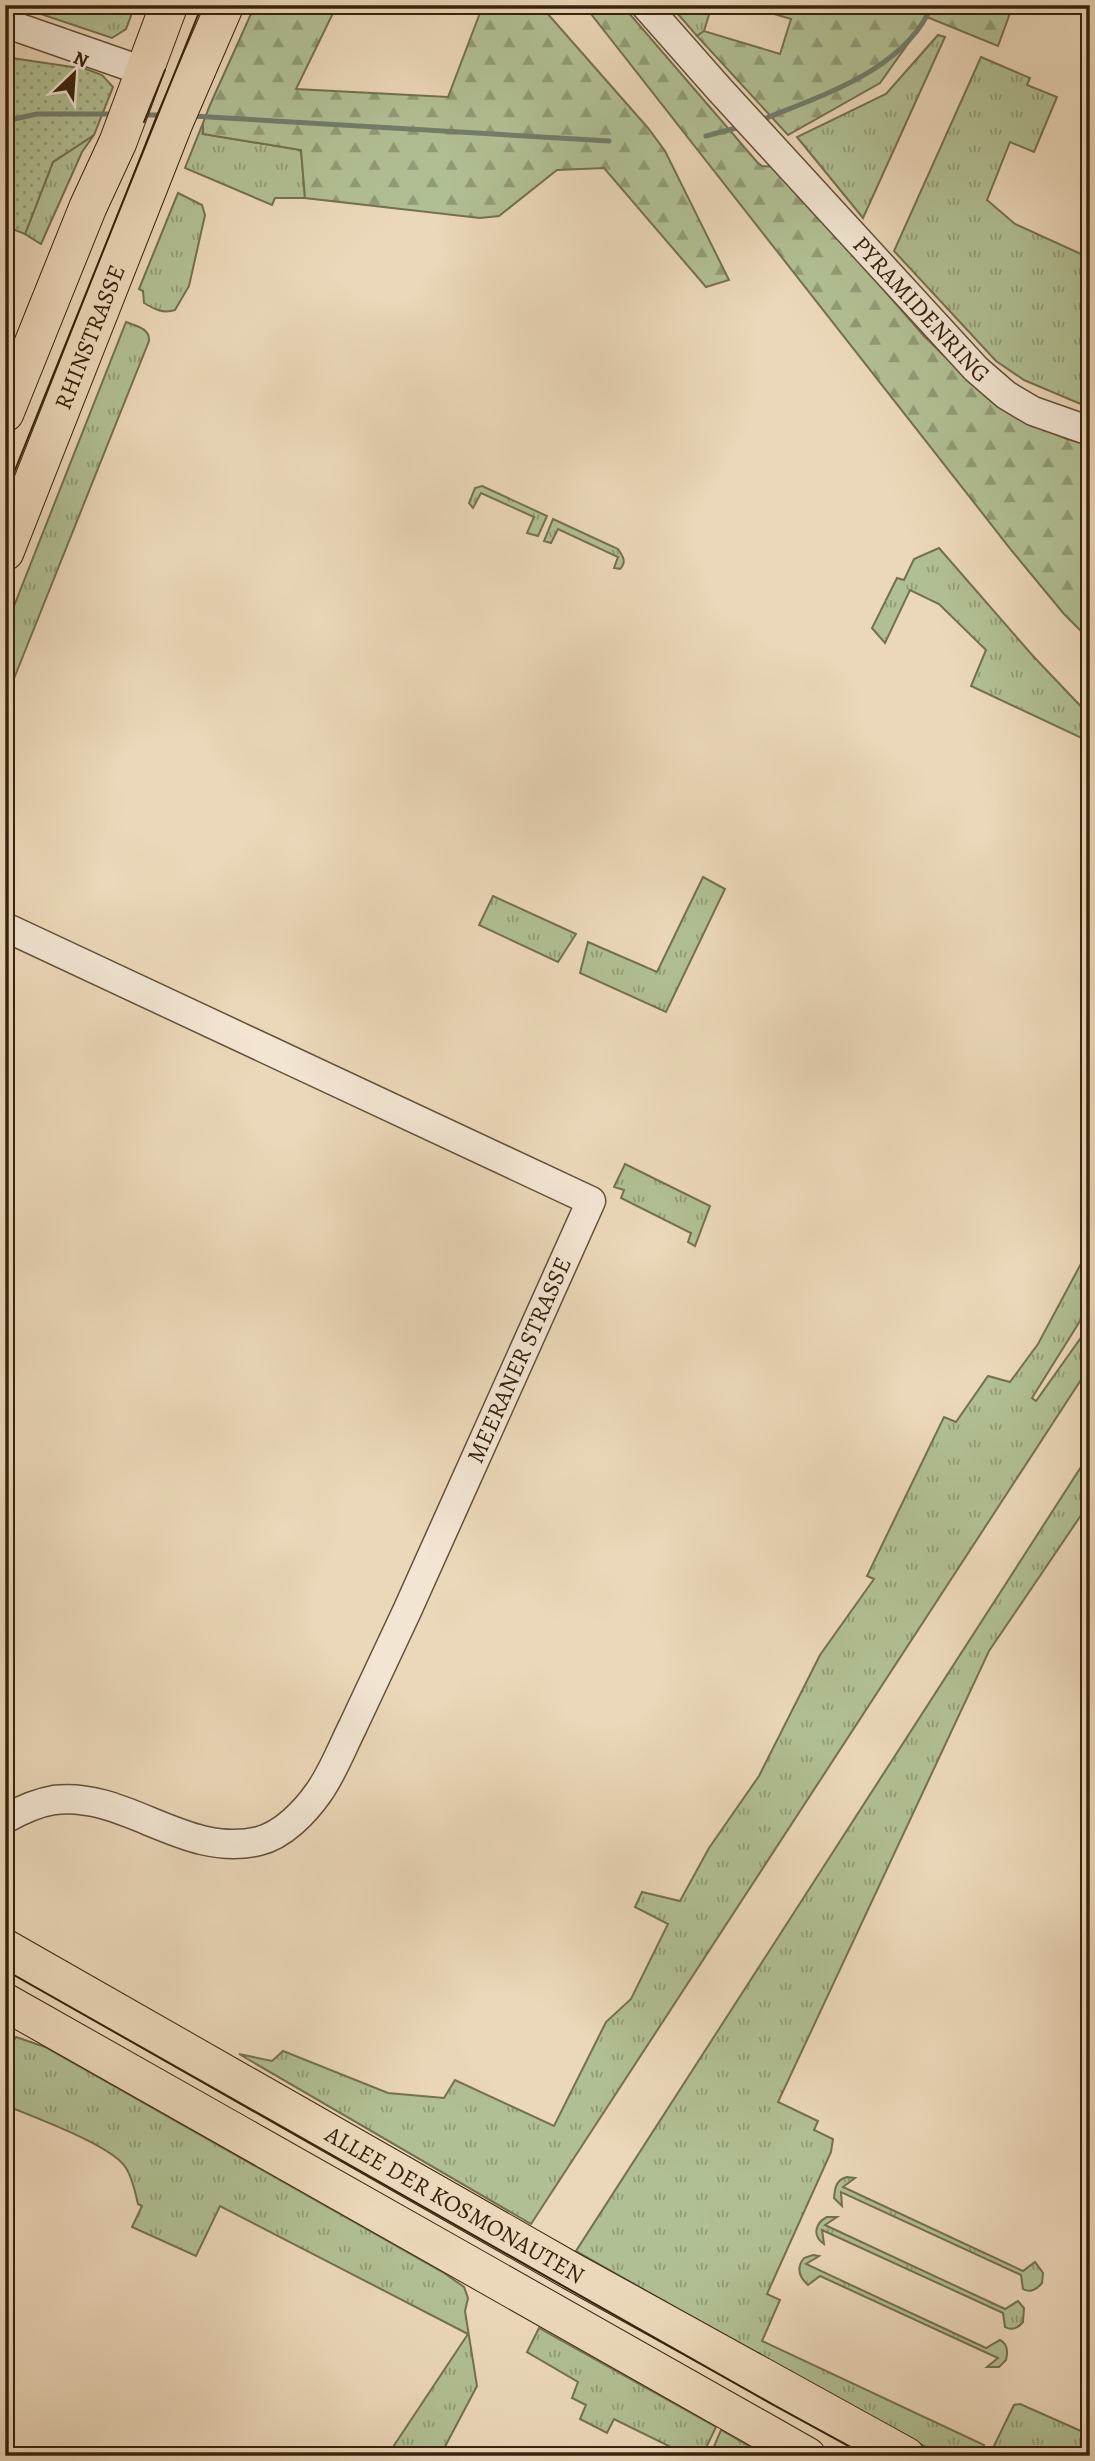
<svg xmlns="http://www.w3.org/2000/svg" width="1095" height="2461" font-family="Alegreya,serif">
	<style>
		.grass { fill: url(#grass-tufts); stroke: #747151; stroke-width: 2 }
		.forest { fill: url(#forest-firs); stroke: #747151; stroke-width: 2 }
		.park { fill: url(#park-dots); stroke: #747151; stroke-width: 2 }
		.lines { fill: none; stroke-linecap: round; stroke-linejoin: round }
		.stream { stroke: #727e6c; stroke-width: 5 }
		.minor-casing { stroke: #645039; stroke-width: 31 }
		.major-casing { stroke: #37230e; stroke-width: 39 }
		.minor { stroke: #f2e5d2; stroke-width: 28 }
		.major { stroke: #ebd7b9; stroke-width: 37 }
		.tram { stroke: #37230e; stroke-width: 2 }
		.labels { text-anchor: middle; stroke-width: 7; stroke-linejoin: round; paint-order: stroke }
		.street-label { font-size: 24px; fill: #37230e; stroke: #f2e5d2 }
	</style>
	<defs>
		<pattern id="grass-tufts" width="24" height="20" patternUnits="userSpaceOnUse" patternTransform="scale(1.75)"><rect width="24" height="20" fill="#b1bf94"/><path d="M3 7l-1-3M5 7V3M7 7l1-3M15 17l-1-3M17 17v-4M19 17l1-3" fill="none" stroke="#919b77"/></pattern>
		<pattern id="forest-firs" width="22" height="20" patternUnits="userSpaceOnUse" patternTransform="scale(1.75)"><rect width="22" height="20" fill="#b1bf94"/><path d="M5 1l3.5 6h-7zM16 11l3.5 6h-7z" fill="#919b77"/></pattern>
		<pattern id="park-dots" width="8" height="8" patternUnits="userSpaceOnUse" patternTransform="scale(1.75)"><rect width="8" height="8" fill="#b1bf94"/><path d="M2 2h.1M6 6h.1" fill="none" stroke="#919b77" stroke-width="1.8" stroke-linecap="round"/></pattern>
	</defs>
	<rect width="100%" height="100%" fill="#ebd7b9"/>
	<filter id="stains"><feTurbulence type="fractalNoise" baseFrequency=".00286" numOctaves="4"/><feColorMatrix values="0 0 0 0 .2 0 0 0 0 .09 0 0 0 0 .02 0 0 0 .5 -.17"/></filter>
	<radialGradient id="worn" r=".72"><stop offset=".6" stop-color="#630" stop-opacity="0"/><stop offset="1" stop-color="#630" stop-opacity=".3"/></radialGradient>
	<!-- grass -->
	<g class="grass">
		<path d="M14 5H84L96 9 98 5H135L126 29 112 38Z"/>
		<path d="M670 5H712L704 31 697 36Z"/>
		<path d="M938 35 945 37 863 218 797 137 886 94Z"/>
		<path d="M981 57 1030 78 1027 85 1057 97 1034 152 1010 142 987 200 1015 224 1081 254 1090 277V408L1024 380 996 361 894 251Z"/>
		<path d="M203 123V134L301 150 305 198H275L272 205 185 168Z"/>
		<path d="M94 135 82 152 41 244 25 234 53 162Z"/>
		<path d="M178 193 202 205 205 215 189 286 175 310C163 314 154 309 144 303L143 291 139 289Z"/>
		<path d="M126 322C136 326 150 328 149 341L5 701V629Z"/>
		<path d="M482 486 547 516 538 536 527 533 534 517 481 493 473 508 469 503 475 488Z"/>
		<path d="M553 519 618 549C623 556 627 562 620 569L614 568 618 557 558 529 551 543 544 541Z"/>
		<path d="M939 548 1033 656 1090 716V742L971 686 986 650 939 604 910 590 885 643 872 628 897 578 904 580 914 559Z"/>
		<path d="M703 877 725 889 666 1012 580 973 588 942 657 972Z"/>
		<path d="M493 896 576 934 558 962 479 925Z"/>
		<path d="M625 1164 710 1206 695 1246 688 1242 691 1233 621 1198 624 1190 614 1187Z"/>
		<path d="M1084 1258 1090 1260V1305L1032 1398 1036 1401 1090 1325V1366L531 2224 239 2054 272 2061 283 2051 388 2093 444 2098 455 2080 554 2126 606 2022 631 1999 668 1924 635 1907 642 1892 680 1901 709 1848 759 1776 820 1655 874 1579 867 1576 944 1417 956 1422 988 1376 1010 1382 1038 1344Z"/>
		<path d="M1090 1453V1502L989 1651 778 2102 818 2121 814 2130 833 2139 831 2152 767 2294 780 2300 762 2341 984 2445 980 2456H947L922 2445 875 2421 576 2251Z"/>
		<path d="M16 2037 45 2047 444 2273 464 2287 468 2298 465 2311 477 2386 440 2456H387L468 2334 220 2206 196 2256 132 2227 142 2206 138 2204C135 2192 133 2179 126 2168 112 2145 33 2117 5 2105V2038L13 2042Z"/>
		<path d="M847 2177 855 2178 843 2187 1023 2271 1035 2262 1043 2273 1042 2283C1037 2289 1030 2293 1023 2289L1021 2275 841 2192 842 2206 834 2198C835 2187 836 2180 847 2177Z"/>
		<path d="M827 2217H837L825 2225 1005 2309 1018 2301 1024 2308 1023 2322C1018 2328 1012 2331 1005 2327L1003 2313 822 2230 824 2244C812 2236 815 2223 827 2217Z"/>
		<path d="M813 2255 819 2256 806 2264 986 2348 1000 2340C1008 2344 1008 2352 1006 2360L999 2367H987L998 2358 820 2276 808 2285C799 2277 796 2268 804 2258Z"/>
		<path d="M539 2328 716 2427 702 2456H689L614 2419 607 2433 580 2419 586 2405 572 2398 578 2382 527 2352Z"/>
		<path d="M1020 2404 1090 2435V2456H989L1014 2405Z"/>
		<path d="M721 2430 766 2456H710Z"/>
	</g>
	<!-- forest -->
	<g class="forest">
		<path d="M255 5H337L296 89 448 97 483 5H540L648 128 665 151 729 280 706 287 604 168 557 170 499 216 480 218 305 198 301 150 203 134V123L210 105Z"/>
		<path d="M584 5H622L757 162 762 166 777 167 924 336 977 388 1017 417 1067 439 1090 445V640L1064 614 1012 551Z"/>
		<path d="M744 5H1013L998 46 927 17 880 83 788 135 697 36 704 31 780 54 791 19Z"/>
	</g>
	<!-- park -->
	<path class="park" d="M5 57 86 69 102 75 113 87 94 135 53 162 25 234 5 226Z"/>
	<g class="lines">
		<!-- stream -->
		<g class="stream">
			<path d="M141 115H162"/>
			<path d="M193 116 609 141"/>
			<path d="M5 121 37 114H113"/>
			<path d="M759 121C819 96 905 71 932 5"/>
			<path d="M706 136 740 127"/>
		</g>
		<!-- minor casing -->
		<g class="minor-casing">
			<g id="minor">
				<path id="s1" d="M645 5 720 90 976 369 1006 395 1033 411 1090 431"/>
				<path d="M5 23 143 71"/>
				<path d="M5 927 591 1201C529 1338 469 1475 407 1611 389 1650 371 1688 353 1726 342 1748 333 1772 319 1792 305 1812 283 1835 259 1841 185 1859 126 1791 54 1800 36 1803 21 1810 5 1819"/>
			</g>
		</g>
		<!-- major casing -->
		<g class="major-casing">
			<g id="major">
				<path d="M5 413 88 207 118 142 169 5"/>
				<path id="s2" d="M5 552 174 123 225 5"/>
				<path id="s3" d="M5 1948 573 2272 906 2456"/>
				<path d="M5 2002 807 2456"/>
			</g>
		</g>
		<!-- minor -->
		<use href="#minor" class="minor"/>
		<!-- major -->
		<use href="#major" class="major"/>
		<!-- tram -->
		<g class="tram">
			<path d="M144 122 165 70"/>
			<path d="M5 495 202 5"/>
			<path d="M5 1970 777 2407 867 2456"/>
		</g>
	</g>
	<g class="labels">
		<!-- street labels -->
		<g class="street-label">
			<text dy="8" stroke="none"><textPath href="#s1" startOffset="411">PYRAMIDENRING</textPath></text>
			<text dy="8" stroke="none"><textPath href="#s2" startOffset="231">RHINSTRASSE</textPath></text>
			<text transform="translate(519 1360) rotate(-66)" y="8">MEERANER STRASSE</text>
			<text dy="8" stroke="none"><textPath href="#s3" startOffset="518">ALLEE DER KOSMONAUTEN</textPath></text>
		</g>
	</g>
	<!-- margin -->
	<rect width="1095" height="2461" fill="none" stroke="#ebd7b9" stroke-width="28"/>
	<rect x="7" y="7" width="1081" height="2447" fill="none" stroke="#37230e" stroke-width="3.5"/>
	<rect x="14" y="14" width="1067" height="2433" fill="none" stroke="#37230e" stroke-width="2"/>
	<!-- north arrow -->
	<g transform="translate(74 74) rotate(25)" stroke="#f2e5d2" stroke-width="5" paint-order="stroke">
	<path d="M0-5L12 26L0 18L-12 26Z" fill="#37230e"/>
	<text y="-10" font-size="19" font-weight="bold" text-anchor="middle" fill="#37230e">N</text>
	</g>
	<rect width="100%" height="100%" filter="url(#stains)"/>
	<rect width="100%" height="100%" fill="url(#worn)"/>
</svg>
